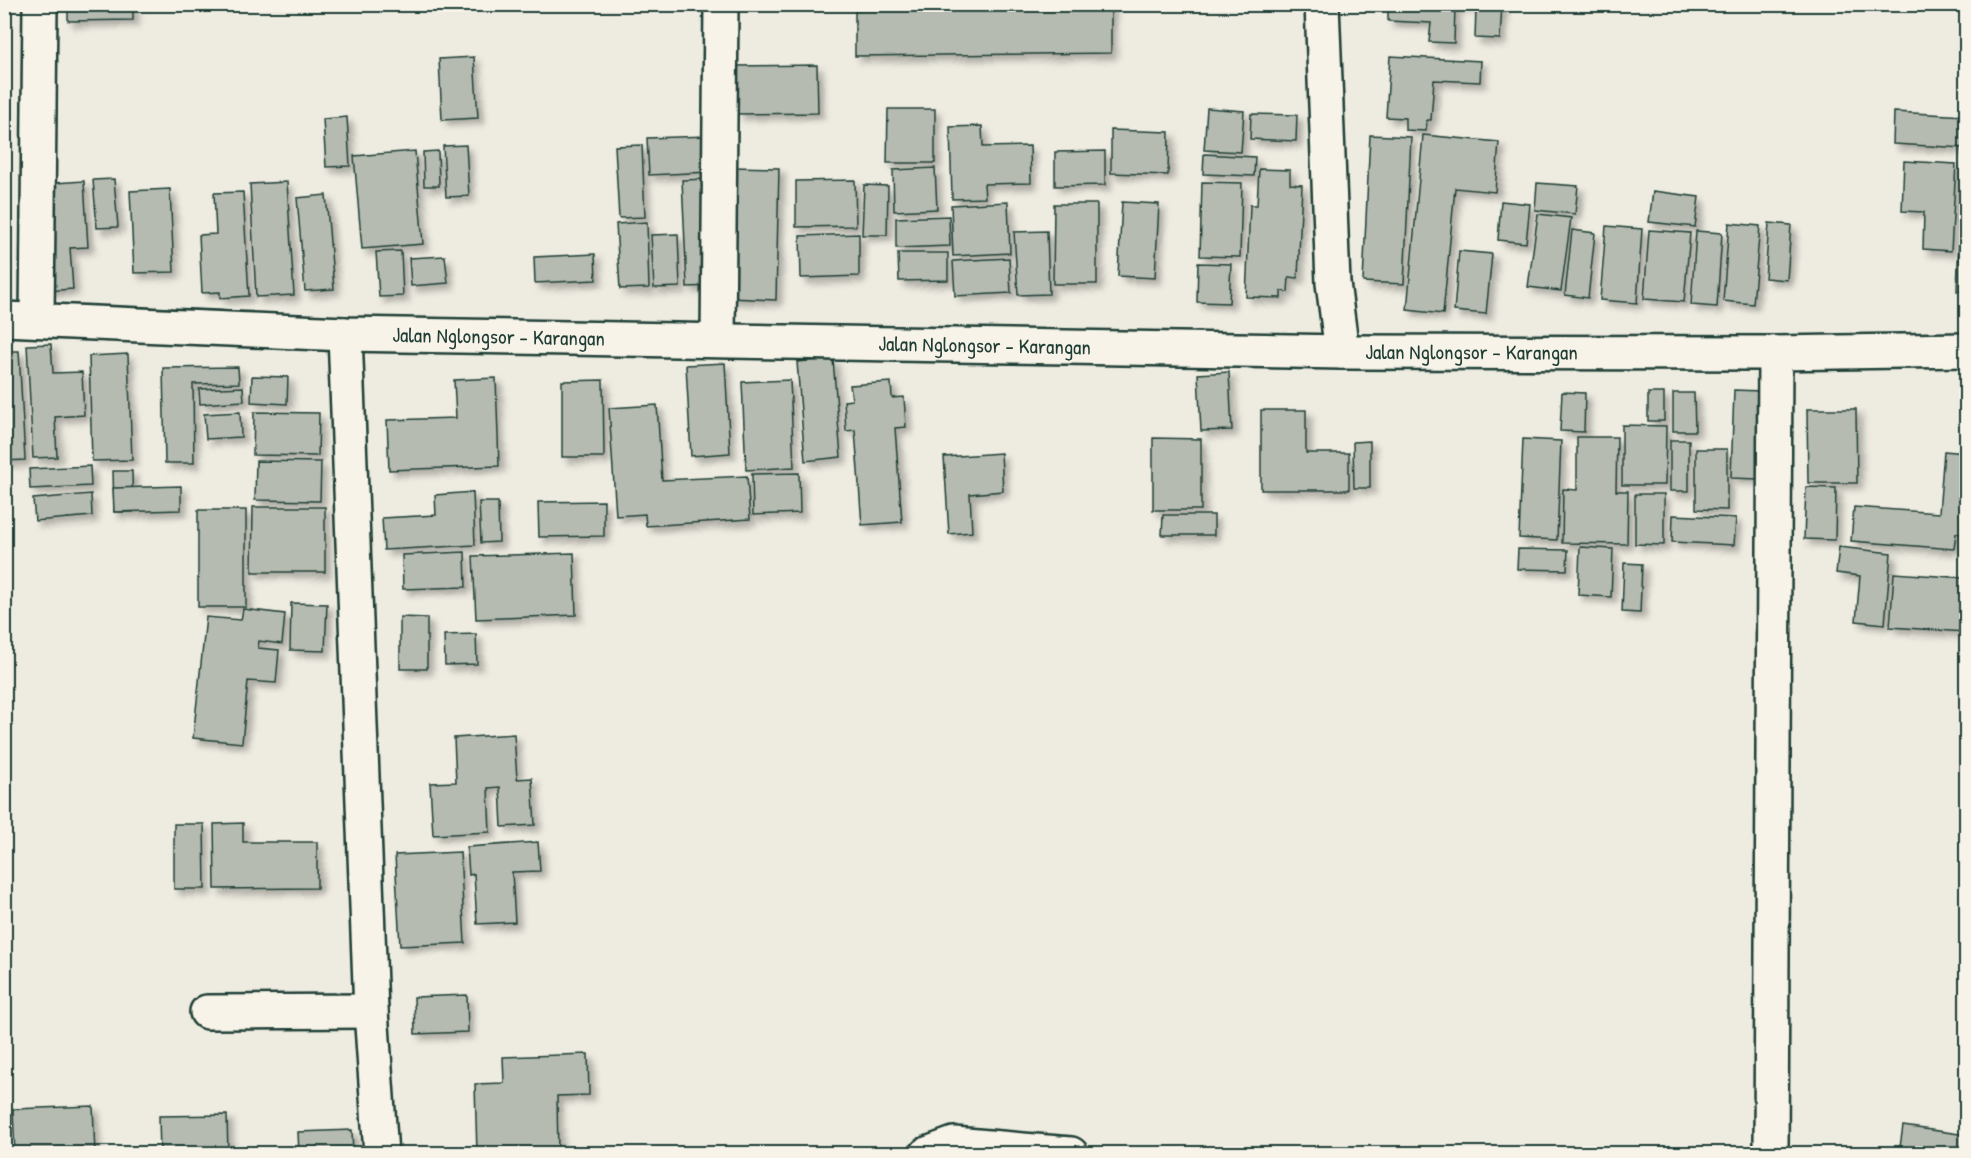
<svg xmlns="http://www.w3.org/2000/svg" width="1971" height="1158" font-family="'Patrick Hand',sans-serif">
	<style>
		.building { fill: #b5bbb0; stroke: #1f3d34; stroke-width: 1.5; filter: url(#shadow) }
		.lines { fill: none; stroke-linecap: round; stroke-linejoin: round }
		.street-casing { stroke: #1f3d34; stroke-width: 38 }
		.highway-casing { stroke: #1f3d34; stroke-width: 38 }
		.street { stroke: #f7f3e8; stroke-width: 33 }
		.highway { stroke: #f7f3e8; stroke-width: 33 }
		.labels { text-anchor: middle; stroke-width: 6; stroke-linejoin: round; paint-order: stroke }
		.street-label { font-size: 21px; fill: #1f3d34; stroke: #f7f3e8 }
	</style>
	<defs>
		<filter id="shadow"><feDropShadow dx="5.5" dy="5.5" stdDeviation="3" flood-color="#0004"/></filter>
	</defs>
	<rect width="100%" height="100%" fill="#eeece1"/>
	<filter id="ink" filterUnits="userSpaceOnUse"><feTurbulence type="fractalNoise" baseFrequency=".0167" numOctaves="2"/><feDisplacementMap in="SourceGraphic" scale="12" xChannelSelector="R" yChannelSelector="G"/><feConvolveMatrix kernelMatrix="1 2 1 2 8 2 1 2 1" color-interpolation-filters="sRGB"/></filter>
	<g filter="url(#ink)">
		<!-- building -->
		<g class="building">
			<path d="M68 4H133V20L68 21Z"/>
			<path d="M855 4H1111V53L855 56Z"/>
			<path d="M1388 4H1502L1500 39 1475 38 1476 7 1455 6 1454 43 1429 42 1431 23 1388 21Z"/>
			<path d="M1390 56 1481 61 1480 82 1434 80 1431 120H1427L1426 131 1405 130V118L1386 117Z"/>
			<path d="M474 57 478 118 442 120 439 59Z"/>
			<path d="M817 65 818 113 738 114 737 66Z"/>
			<path d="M1207 108 1244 111 1241 152 1204 150Z"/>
			<path d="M888 109H935V163H887Z"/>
			<path d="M1894 112 1966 116V148L1893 144Z"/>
			<path d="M1251 114 1297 115 1296 141 1250 139Z"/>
			<path d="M347 117 350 166 326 167 323 119Z"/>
			<path d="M982 126 983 147 1030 146 1031 183 984 184 985 198 952 199 950 127Z"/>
			<path d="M1111 130 1169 132 1168 175 1111 173Z"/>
			<path d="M1370 135 1411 137 1404 284 1363 282Z"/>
			<path d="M1423 135 1499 142 1495 192 1455 188 1443 314 1407 310Z"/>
			<path d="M709 136 710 172 649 175 647 138Z"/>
			<path d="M466 145 469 196 446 197 443 146Z"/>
			<path d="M642 145 645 217 619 218 615 146Z"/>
			<path d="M415 151 423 244 362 249 354 156Z"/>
			<path d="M438 151 439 186H424L423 152Z"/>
			<path d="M1105 151V185L1055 186V152Z"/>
			<path d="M1204 154 1255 157 1254 176 1203 174Z"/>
			<path d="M1904 161 1956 164 1951 251 1923 249 1924 212 1902 211Z"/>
			<path d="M732 167 779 168 776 300 729 298Z"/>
			<path d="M935 168 937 209 894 211 893 170Z"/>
			<path d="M1259 169 1290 170V184L1302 185 1298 278 1289 277 1288 292 1281 291V298L1246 297 1250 205H1257Z"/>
			<path d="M114 179 118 227 97 228 93 180Z"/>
			<path d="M707 179 713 286 687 287 682 180Z"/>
			<path d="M855 180 856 226 796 227V181Z"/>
			<path d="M84 181 88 247 70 248 73 289 46 291 40 184Z"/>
			<path d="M287 182 294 295 256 297 250 184Z"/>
			<path d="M1202 182 1242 183 1240 257 1200 256Z"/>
			<path d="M1537 183 1578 186 1575 214 1535 210Z"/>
			<path d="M864 185 888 186 887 235H862Z"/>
			<path d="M170 189 174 272 134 273 130 191Z"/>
			<path d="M1653 191 1699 197 1695 227 1649 222Z"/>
			<path d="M243 192 249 296 220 298V292L202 293 199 235 216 234 214 193Z"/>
			<path d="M326 195 334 289 305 291 297 198Z"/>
			<path d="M1501 201 1530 204 1526 243 1498 240Z"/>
			<path d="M1008 202 1010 253 953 256 951 205Z"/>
			<path d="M1122 202 1159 204 1155 278 1118 276Z"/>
			<path d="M1054 204H1097V284H1053Z"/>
			<path d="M1960 213H1966V291H1957Z"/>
			<path d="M1538 214 1571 218 1561 291 1528 287Z"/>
			<path d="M949 216 950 246 896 248V218Z"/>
			<path d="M647 222 649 288 620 289 616 224Z"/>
			<path d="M1729 223 1760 226 1753 304 1723 301Z"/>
			<path d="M1769 223 1791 225 1787 280 1765 278Z"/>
			<path d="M1606 226 1642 229 1637 303 1600 300Z"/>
			<path d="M1572 230 1595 233 1588 298 1565 295Z"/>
			<path d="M1649 230 1690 233 1684 302 1644 299Z"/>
			<path d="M1047 231 1049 294 1018 295 1014 232Z"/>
			<path d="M1696 231 1722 233 1717 307 1691 305Z"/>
			<path d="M678 234 680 287 654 288 651 235Z"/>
			<path d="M859 234V276L801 278 800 236Z"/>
			<path d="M401 251 403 296 379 297 376 252Z"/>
			<path d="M1459 251 1492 254 1486 314 1454 311Z"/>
			<path d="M898 253H948V280L899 281Z"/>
			<path d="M595 254 596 280 535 283 534 257Z"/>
			<path d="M445 256 448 283 411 286 409 258Z"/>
			<path d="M1009 258 1011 293 955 296 953 261Z"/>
			<path d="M1198 263 1231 264 1229 303 1197 302Z"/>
			<path d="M51 344 53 373 82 372 84 415 55 417 57 457 33 458 27 345Z"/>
			<path d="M4 351H19L25 460 4 461Z"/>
			<path d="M128 354 132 460 92 461 89 356Z"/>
			<path d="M833 359 841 457 805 461 797 362Z"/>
			<path d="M725 363 730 453 691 456 686 365Z"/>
			<path d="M238 367 239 383 193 384 194 463H165L163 368Z"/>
			<path d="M1229 372 1232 430 1201 431 1198 374Z"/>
			<path d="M252 376 288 377 287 404 251 402Z"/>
			<path d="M496 378 499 466 389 470 387 420 456 418 454 380Z"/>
			<path d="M603 380 604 457H562V381Z"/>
			<path d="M790 380 794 467 746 470 742 382Z"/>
			<path d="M891 382 892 398 904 397 906 427 895 428 902 522 862 525 855 430 846 431 844 401 852 400 850 385Z"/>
			<path d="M243 387 244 401 200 404 199 389Z"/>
			<path d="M1734 390 1761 391 1758 479 1731 478Z"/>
			<path d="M1562 392 1585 393 1584 432 1560 431Z"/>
			<rect x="1648" y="393" width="16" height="28"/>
			<path d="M1673 393H1694L1695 431H1673Z"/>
			<path d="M657 405 662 480 747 476 750 519 646 526 645 514 616 516 609 408Z"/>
			<path d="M1807 409H1856L1857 483H1808Z"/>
			<path d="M1261 410H1306V453H1349V490H1261Z"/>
			<path d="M240 412 241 437 206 439 204 414Z"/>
			<path d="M254 412 319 413 318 456 253 455Z"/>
			<path d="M1622 425 1666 426 1665 485H1622Z"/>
			<path d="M1577 437H1617L1616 491H1628L1627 544 1562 543 1563 489 1577 490Z"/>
			<path d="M1153 438 1201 439V510H1153Z"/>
			<path d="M1523 439 1561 441 1557 540 1519 538Z"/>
			<rect x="1670" y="440" width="19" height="51"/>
			<path d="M1370 441V488H1354L1353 442Z"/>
			<path d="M1696 449H1727V510L1696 509Z"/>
			<path d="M1944 451 1966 453V535L1956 533 1954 549 1851 541 1854 507 1939 513Z"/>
			<path d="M1001 453 1003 491 970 494 972 532 949 534 944 457Z"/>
			<path d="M256 461 321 462 320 501 255 500Z"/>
			<path d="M90 466 91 486 30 489 29 469Z"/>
			<path d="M113 471H132L133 512H114Z"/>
			<path d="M799 473 800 513 753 515 752 474Z"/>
			<path d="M181 486V510L114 512 113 488Z"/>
			<path d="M1806 487 1836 488 1835 540 1804 539Z"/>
			<path d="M473 492 475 545 384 550 382 518 436 515 435 495Z"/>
			<path d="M91 494 92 516 35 521 33 499Z"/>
			<path d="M1635 494H1664V545L1635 544Z"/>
			<path d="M604 501V536L539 537 538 502Z"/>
			<path d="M479 502H498L499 542 481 543Z"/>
			<path d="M253 507H325V572H252Z"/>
			<rect x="198" y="510" width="48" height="97"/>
			<path d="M1163 515H1214V535H1162Z"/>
			<path d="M1673 515 1736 518 1734 545 1672 542Z"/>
			<path d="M1580 547 1613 549 1611 597 1578 595Z"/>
			<path d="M1839 547 1891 553 1885 624 1856 621 1860 576 1836 573Z"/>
			<path d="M1518 549 1568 550 1567 570 1517 569Z"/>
			<path d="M465 552 466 587 403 589 402 555Z"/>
			<path d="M574 553 576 615 476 619 473 556Z"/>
			<path d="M1624 563 1642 564 1640 613 1622 612Z"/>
			<path d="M1894 573 1966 578V632L1890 627Z"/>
			<path d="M291 603 327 604 325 651 290 650Z"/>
			<path d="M243 609 285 614 282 644 259 641 258 648 279 650 276 683 248 681 242 743 193 738 206 617 241 620Z"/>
			<path d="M400 617 427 618V669H400Z"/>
			<path d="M476 634 477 664 445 665 444 635Z"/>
			<path d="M514 734 517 779 532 778 535 825 502 827 500 787 488 788 490 832 433 835 430 783 456 782 454 738Z"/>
			<path d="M243 823V842H317V888L215 889 214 824Z"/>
			<path d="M174 824H204L205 889H174Z"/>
			<path d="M538 842 540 871 512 872 515 922 477 924 474 874 469 875 467 847Z"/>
			<path d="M460 852 465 943 400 946 395 855Z"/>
			<path d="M467 995 468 1032 415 1034 414 997Z"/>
			<path d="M588 1054 589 1095 557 1096 558 1153 477 1154 475 1084 504 1083 503 1057Z"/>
			<path d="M93 1106 95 1154H15L13 1109Z"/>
			<path d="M227 1115 228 1154H160L159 1116Z"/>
			<path d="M1903 1126 1966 1135V1154H1899Z"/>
			<path d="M352 1130 353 1154H299L298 1132Z"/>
		</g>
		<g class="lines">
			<!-- street casing -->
			<g class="street-casing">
				<g id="street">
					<path d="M1322 4 1333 283 1342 352"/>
					<path d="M37 320 40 4"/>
					<path d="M345 334 371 1011 381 1154"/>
					<path d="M718 340 721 4"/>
					<path d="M207 1012 371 1011"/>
					<path d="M927 1154 954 1144 1071 1154"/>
					<path d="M1771 1154 1775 353"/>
				</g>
			</g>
			<!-- highway casing -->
			<g class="highway-casing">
				<g id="highway">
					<path id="s1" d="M4 319 345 334 1342 352 1775 353 1966 350"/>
				</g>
			</g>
			<!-- street -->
			<use href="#street" class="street"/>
			<!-- highway -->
			<use href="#highway" class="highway"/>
		</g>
	</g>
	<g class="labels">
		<!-- street labels -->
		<g class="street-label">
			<text dy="7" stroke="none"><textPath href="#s1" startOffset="495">Jalan Nglongsor - Karangan</textPath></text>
			<text dy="7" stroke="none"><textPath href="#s1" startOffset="981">Jalan Nglongsor - Karangan</textPath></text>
			<text dy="7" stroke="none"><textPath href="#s1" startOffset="1468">Jalan Nglongsor - Karangan</textPath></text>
		</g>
	</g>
	<!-- margin -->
	<rect width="1971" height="1158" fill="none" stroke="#f7f3e8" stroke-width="24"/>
	<rect x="12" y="12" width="1947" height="1134" fill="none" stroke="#1f3d34" stroke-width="2" filter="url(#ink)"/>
</svg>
